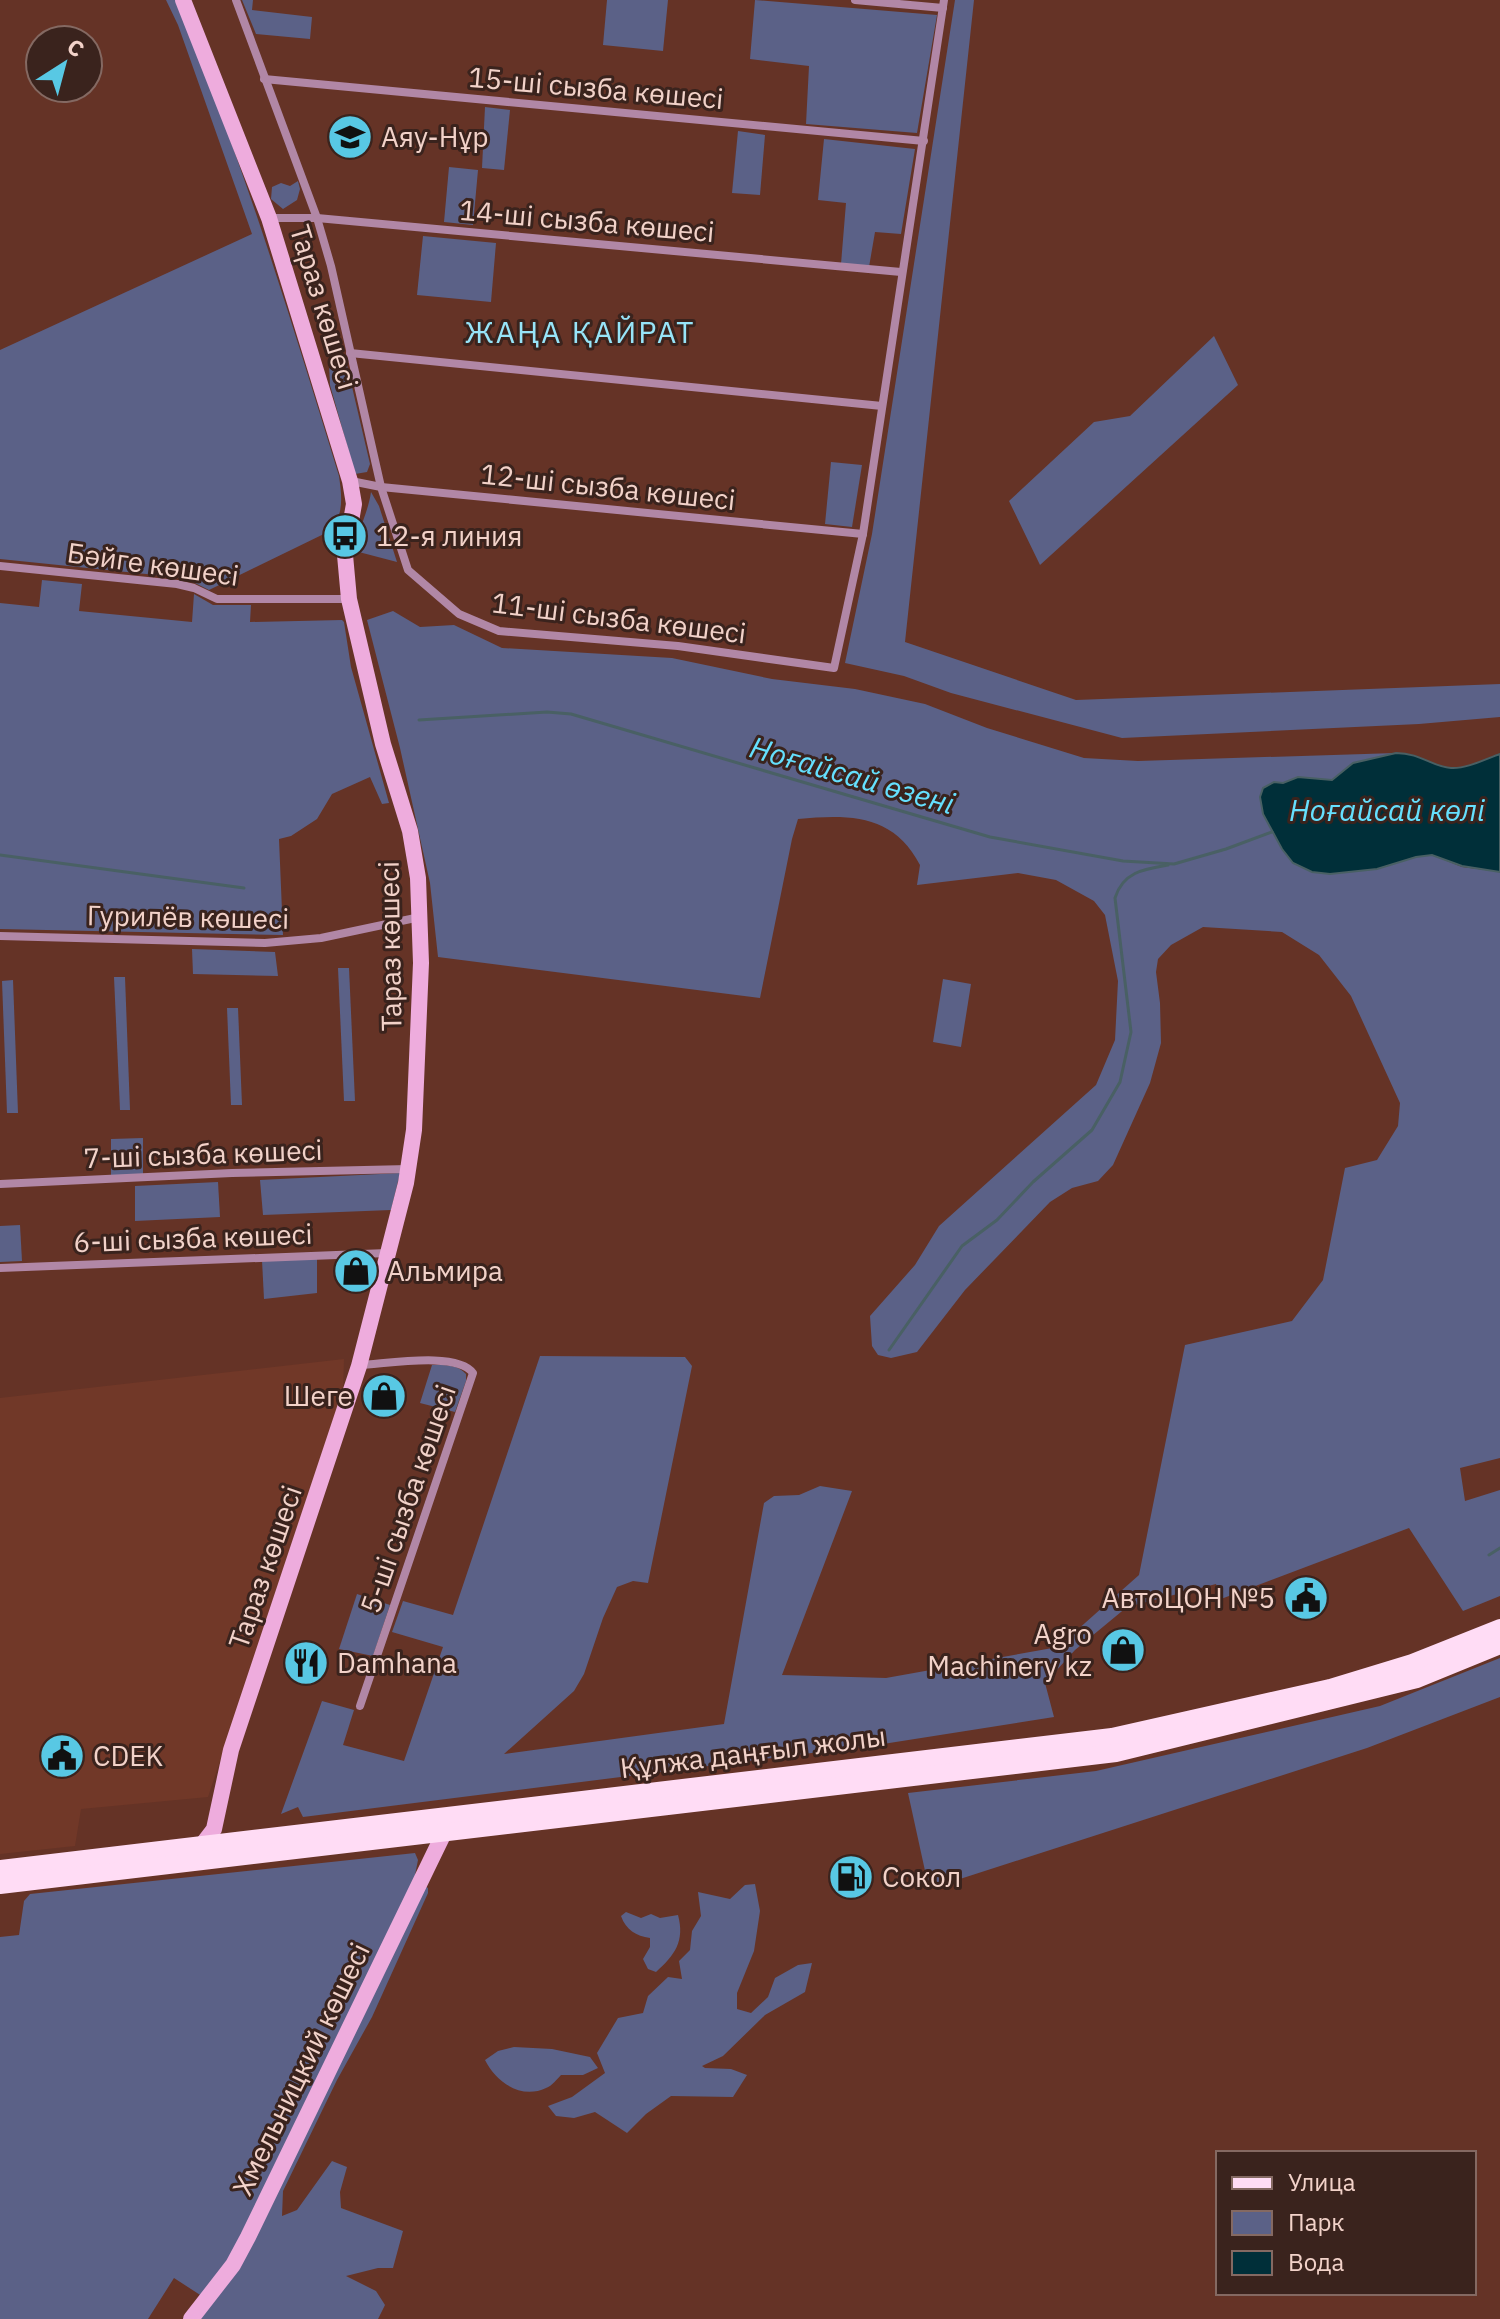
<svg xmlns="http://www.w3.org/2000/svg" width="1500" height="2319" font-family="'IBM Plex Sans',sans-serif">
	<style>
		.built { fill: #713828 }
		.green { fill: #5b6187 }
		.water { fill: #002f39; stroke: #496064; stroke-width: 2 }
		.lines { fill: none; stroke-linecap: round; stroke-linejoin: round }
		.stream { stroke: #496064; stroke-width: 3 }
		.street { stroke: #b187a6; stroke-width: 8 }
		.secondary { stroke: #eeacdd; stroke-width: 16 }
		.primary { stroke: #ffdcf5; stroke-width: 18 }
		.labels { text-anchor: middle; stroke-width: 6; stroke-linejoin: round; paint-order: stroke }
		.street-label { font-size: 28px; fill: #f2d2c9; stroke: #3a231d }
		.poi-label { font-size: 28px; fill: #f2d2c9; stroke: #3a231d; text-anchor: start }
		.neighbourhood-label { font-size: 30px; letter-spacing: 2px; fill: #97e4f8; stroke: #3a231d }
		.water-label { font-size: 30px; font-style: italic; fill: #65e0fe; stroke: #3a231d }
	</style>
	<rect width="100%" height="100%" fill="#653326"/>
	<!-- built -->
	<path class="built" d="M344 1359 343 1392 208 1797 81 1809 75 1846 0 1854V1398Z"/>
	<!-- green -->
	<g class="green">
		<path d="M166 0H176C241 155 290 316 339 476 342 497 344 515 330 531L209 590 185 578 0 559V350L252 234 178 25Z"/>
		<path d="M242 0H253L252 10 312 17 310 39 256 34Z"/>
		<path d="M607 0H668L663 51 603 45Z"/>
		<path d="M755 0 937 15 917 133 806 124 809 66 750 59Z"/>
		<path d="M955 0H974L905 642 1076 700 1500 684V717L1419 724 1122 738 951 693 904 676 845 663 872 534Z"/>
		<path d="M485 107 510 110 504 170 482 168Z"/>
		<path d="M738 131 765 135 760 195 732 193Z"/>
		<path d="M824 139 915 149 901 234 875 232 869 267 841 264 846 203 818 200Z"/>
		<path d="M449 167 478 170 473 225 444 222Z"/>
		<path d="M298 181 300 189 297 200 283 209 271 199 272 187 281 183 290 186Z"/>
		<path d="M423 236 496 243 491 302 417 295Z"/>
		<path d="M1214 336 1238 385 1040 565 1009 501 1094 422 1130 416Z"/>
		<path d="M346 361 370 464 367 472 355 474 330 385 329 364Z"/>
		<path d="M831 462 862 465 852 527 825 524Z"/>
		<path d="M371 492 379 506 397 562 355 551C358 529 368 513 371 492Z"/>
		<path d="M42 580 82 584 79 611 192 622 194 594 213 605H251L250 622 342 620 344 622 351 667 389 803 382 804 370 777 332 794 317 819 291 836 279 839 283 935 0 929V603L39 607Z"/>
		<path d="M393 611 420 627 454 625 502 648 672 658 772 679 855 689 925 704 987 728 1084 758 1138 761 1396 753 1353 763 1332 780 1298 777 1260 797 1263 814 1282 849 1312 872 1330 874 1377 869 1416 857 1432 855 1462 867 1500 872V1458L1460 1468 1465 1501 1500 1490V1596L1463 1611 1409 1528 1221 1599 1216 1584 1127 1607 1075 1650 1045 1683 1054 1717 883 1744 303 1817 298 1807 281 1814 322 1701 354 1710 343 1745 404 1761 443 1647 392 1632 403 1601 453 1615 540 1356 685 1357 692 1366 648 1583 633 1581 617 1587 603 1618 584 1674 574 1691 504 1754 724 1724 764 1503 774 1496 799 1495 820 1486 852 1491 782 1675 886 1678 1058 1647 1139 1575 1185 1345 1292 1321 1323 1280 1345 1168 1377 1160 1398 1126 1400 1103 1351 996 1319 955 1282 932 1203 927 1171 945 1158 959 1156 972 1160 1003 1161 1043 1150 1083 1113 1165 1098 1181 1072 1188 1050 1202 965 1290 917 1352 891 1358 878 1355 872 1346 870 1316 915 1265 939 1226 1096 1085 1115 1040 1118 981 1105 915 1094 901 1056 880 1018 873 917 885 920 865C894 814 849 814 798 819L792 839 760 998 438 957 430 883 400 748 367 620Z"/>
		<path d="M192 949 275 952 278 976 193 974Z"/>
		<path d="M338 968H349L355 1101H344Z"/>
		<path d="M114 977H125L130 1110H120Z"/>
		<path d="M943 979 971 984 961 1047 933 1042Z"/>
		<path d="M13 980 18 1113H7L2 981Z"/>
		<path d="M227 1008H238L242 1105H231Z"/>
		<path d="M143 1138V1175L111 1176V1139Z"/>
		<path d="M400 1173 391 1210 263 1215 260 1180Z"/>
		<path d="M218 1182 220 1217 135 1221V1186Z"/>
		<path d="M20 1225 22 1261 0 1262V1226Z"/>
		<path d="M317 1258V1293L264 1299 262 1260Z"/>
		<path d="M432 1365C444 1365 457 1364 466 1374V1381L455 1412 420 1403Z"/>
		<path d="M357 1594 390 1605 373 1656 339 1649Z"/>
		<path d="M1500 1658V1697L1367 1748 929 1889 908 1793 1096 1771 1380 1706Z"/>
		<path d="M415 1853 418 1860 414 1880 428 1888V1893L372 2017 337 2080 283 2191 282 2216 297 2210 332 2161 347 2167 340 2192 341 2208 403 2231 393 2268H378L346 2276 376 2291 385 2305 378 2319H198L211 2302 174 2278 148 2319H0V1937L19 1935 24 1901 30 1894Z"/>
		<path d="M755 1884 760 1911 754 1951 737 1993V2009L751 2013 768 1997 775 1978 798 1965 812 1963 805 1992 765 2015 723 2056 702 2066 705 2068 731 2069 747 2075 733 2097 671 2096 646 2114 627 2133 595 2112 574 2118 556 2116 548 2106 572 2097 605 2073 597 2053 618 2018 643 2013 648 1996 668 1977 682 1979 679 1961 690 1950 692 1931 701 1916 698 1892 730 1899 745 1885Z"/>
		<path d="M626 1912 641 1918 651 1914 660 1918 678 1915C685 1941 675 1955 656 1972L648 1969 643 1959 650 1947V1938C636 1936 626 1930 621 1916Z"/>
		<path d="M514 2047 552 2049 590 2057 598 2068 583 2075H561C557 2079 552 2086 546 2088 521 2100 496 2082 485 2060L498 2051Z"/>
	</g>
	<!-- water -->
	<path class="water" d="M1396 753C1421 753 1432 767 1451 768 1466 769 1486 759 1500 754V872L1462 866 1432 855 1416 857 1377 869 1330 874 1312 872 1293 863 1282 849 1263 814 1260 797 1263 788 1274 782 1283 783 1298 777 1332 780 1353 763Z"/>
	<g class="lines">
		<!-- stream -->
		<g class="stream">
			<path d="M419 720 547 712 571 714 990 837 1123 861 1174 864 1226 849 1272 832"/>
			<path d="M0 855 244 888"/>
			<path d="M889 1350 962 1246 997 1220 1033 1182 1092 1130 1120 1082 1131 1032 1115 898C1123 872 1144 869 1168 865"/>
			<path d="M1489 1555 1500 1548"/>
		</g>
		<!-- street -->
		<g class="street">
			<path d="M236 0 317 218 331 266 381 487 408 570 459 614 499 631 678 646 834 668 863 534 944 0"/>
			<path d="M855 0 943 8"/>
			<path d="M264 79 924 141"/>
			<path d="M270 218H317L901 272"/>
			<path d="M350 353 882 406"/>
			<path d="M351 481 381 487 863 534"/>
			<path d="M0 566 177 584 194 588 217 599H349"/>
			<path d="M0 936 265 943 321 938 420 917"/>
			<path d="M0 1184 232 1173 408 1169"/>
			<path d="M0 1268 387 1253"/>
			<path d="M360 1365C386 1364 457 1351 473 1373L360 1706"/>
		</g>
		<!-- secondary -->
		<g class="secondary">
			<path d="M183 0 269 218 350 481 354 504 345 555 349 599 383 744 410 831 418 878 421 963 414 1130 406 1183 359 1366 231 1750 214 1829 201 1846"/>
			<path d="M191 2319 233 2265 248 2237 444 1833"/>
		</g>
		<!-- primary -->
		<g class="primary">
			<path d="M0 1869 1112 1737 1330 1688 1412 1663 1500 1628"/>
			<path d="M0 1885 1116 1753 1417 1679 1500 1645"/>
		</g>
	</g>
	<!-- icons -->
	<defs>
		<g id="school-disc" transform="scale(2.3)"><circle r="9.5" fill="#58c8e4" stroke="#3a231d"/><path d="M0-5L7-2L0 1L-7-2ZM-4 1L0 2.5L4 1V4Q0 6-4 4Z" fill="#111"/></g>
		<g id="bus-disc" transform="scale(2.3)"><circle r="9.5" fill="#58c8e4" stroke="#3a231d"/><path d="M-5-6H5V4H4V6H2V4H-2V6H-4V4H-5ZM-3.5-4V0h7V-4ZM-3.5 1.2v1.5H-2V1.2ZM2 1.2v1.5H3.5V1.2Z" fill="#111"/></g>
		<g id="shop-disc" transform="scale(2.3)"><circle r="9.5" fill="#58c8e4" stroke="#3a231d"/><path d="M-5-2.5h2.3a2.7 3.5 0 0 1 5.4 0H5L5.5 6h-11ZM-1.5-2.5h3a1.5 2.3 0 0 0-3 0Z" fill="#111"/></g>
		<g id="civic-disc" transform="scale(2.3)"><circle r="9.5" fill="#58c8e4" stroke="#3a231d"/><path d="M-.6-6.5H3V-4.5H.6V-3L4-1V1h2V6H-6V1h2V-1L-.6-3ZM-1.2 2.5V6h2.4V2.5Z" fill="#111"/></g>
		<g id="restaurant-disc" transform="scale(2.3)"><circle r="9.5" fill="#58c8e4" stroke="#3a231d"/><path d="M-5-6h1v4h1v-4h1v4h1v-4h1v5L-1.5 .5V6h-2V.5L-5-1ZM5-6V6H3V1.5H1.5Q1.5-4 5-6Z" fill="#111"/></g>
		<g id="fuel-disc" transform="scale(2.3)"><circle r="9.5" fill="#58c8e4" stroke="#3a231d"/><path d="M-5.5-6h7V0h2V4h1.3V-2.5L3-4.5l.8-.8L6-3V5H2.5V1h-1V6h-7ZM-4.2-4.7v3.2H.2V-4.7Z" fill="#111"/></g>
	</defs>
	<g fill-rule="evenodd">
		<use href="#school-disc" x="350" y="137"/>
		<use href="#bus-disc" x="345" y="536"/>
		<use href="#shop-disc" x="356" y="1271"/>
		<use href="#shop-disc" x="384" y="1396"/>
		<use href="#civic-disc" x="1306" y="1598"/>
		<use href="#shop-disc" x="1123" y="1650"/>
		<use href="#restaurant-disc" x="306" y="1663"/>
		<use href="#civic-disc" x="62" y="1756"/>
		<use href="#fuel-disc" x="851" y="1877"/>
	</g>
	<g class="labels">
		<!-- street labels -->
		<g class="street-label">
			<text transform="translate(596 88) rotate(5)" y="10">15-ші сызба көшесі</text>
			<text transform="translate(587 221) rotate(5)" y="10">14-ші сызба көшесі</text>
			<text transform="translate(324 307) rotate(73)" y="10">Тараз көшесі</text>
			<text transform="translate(608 487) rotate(6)" y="10">12-ші сызба көшесі</text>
			<text transform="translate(153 564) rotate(8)" y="10">Бәйге көшесі</text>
			<text transform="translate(619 618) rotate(7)" y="10">11-ші сызба көшесі</text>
			<text transform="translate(188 917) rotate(1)" y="10">Гурилёв көшесі</text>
			<text transform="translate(390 946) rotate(-91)" y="10">Тараз көшесі</text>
			<text transform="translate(203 1154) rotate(-2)" y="10">7-ші сызба көшесі</text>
			<text transform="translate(193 1238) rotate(-2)" y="10">6-ші сызба көшесі</text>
			<text transform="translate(408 1499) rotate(-71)" y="10">5-ші сызба көшесі</text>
			<text transform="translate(265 1567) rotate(-71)" y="10">Тараз көшесі</text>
			<text transform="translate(753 1752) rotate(-7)" y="10">Құлжа даңғыл жолы</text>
			<text transform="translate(301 2069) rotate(-64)" y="10">Хмельницкий көшесі</text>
		</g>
		<!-- poi labels -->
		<g class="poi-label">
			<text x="381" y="147">Аяу-Нұр</text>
			<text x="376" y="546">12-я линия</text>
			<text x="387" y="1281">Альмира</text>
			<text x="353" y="1406" text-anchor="end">Шеге</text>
			<text x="1275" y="1608" text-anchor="end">АвтоЦОН №5</text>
			<text x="1092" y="1644" text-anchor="end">Agro<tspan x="1092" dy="32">Machinery kz</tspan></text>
			<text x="337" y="1673">Damhana</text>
			<text x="93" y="1766">CDEK</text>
			<text x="882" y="1887">Сокол</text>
		</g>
		<!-- neighbourhood labels -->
		<g class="neighbourhood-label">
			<text x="580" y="343">ЖАҢА ҚАЙРАТ</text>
		</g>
		<!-- water labels -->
		<g class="water-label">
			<text transform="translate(852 776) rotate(16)" y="10">Ноғайсай өзені</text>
			<text x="1387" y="821">Ноғайсай көлі</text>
		</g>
	</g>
	<!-- legend -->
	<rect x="1216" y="2151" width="260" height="144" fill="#3a231d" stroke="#846962" stroke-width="2"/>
	<rect x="1232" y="2177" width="40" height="12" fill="#ffdcf5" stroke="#846962" stroke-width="2"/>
	<text x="1288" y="2191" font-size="24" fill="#f2d2c9">Улица</text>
	<rect x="1232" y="2211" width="40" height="24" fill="#5b6187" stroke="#846962" stroke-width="2"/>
	<text x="1288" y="2231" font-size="24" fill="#f2d2c9">Парк</text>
	<rect x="1232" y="2251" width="40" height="24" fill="#002f39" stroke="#846962" stroke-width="2"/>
	<text x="1288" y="2271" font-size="24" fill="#f2d2c9">Вода</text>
	<!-- north arrow -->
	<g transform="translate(64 64) rotate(36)"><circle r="38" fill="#3a231d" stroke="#846962" stroke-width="2"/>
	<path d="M0-6L14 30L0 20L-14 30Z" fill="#58c8e4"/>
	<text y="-12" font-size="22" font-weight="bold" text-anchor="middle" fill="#f2d2c9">С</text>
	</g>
</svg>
